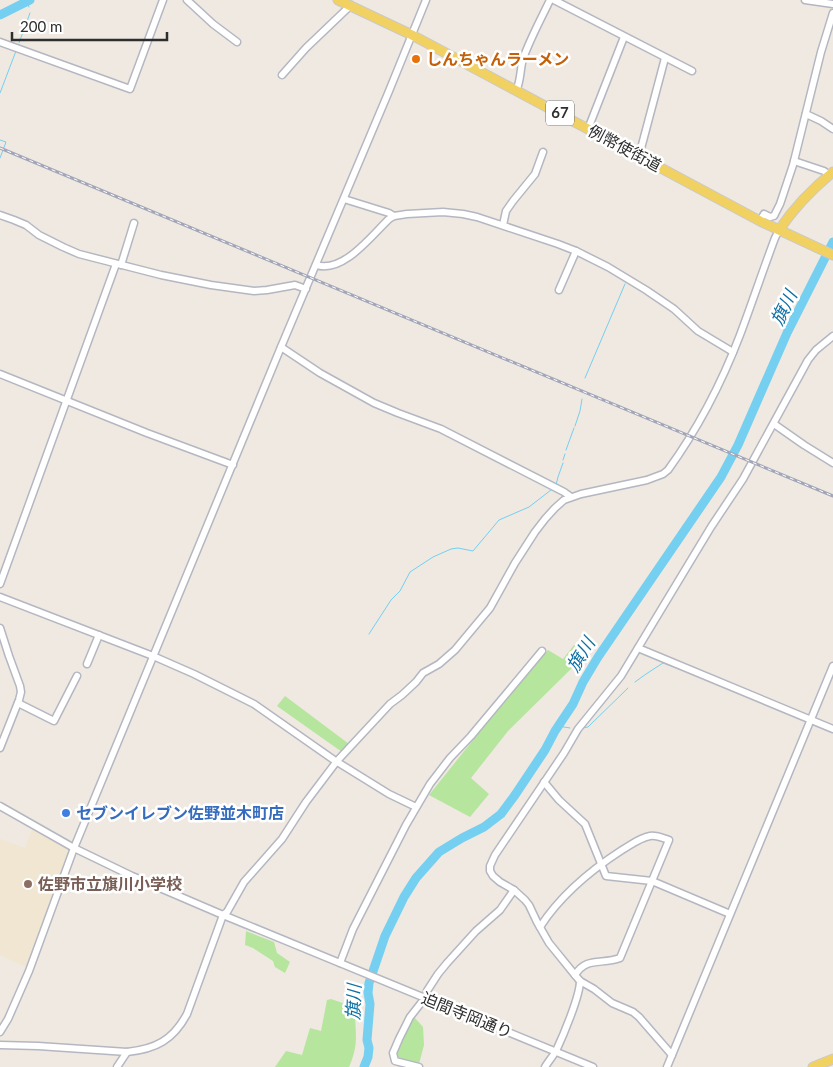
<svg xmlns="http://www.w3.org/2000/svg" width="833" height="1067" font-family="Lato,'Noto Sans JP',sans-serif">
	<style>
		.education { fill: #f0e6d1 }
		.green { fill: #b6e59e }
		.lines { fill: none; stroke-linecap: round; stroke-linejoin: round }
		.stream { stroke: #75cff0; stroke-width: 1 }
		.river { stroke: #75cff0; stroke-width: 9 }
		.minor-casing { stroke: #b4b7c1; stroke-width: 9 }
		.major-casing { stroke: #c9c9c9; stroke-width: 11 }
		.minor { stroke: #fff; stroke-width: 6 }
		.major { stroke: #f2d163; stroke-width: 9 }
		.rail-casing { stroke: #a3a6b8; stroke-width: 3 }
		.rail { stroke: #fff; stroke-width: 1; stroke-dasharray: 4; stroke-linecap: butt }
		.food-dot { fill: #e8710a; stroke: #fff; stroke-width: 2 }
		.shop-dot { fill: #3f7fe0; stroke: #fff; stroke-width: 2 }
		.education-dot { fill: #8d6e63; stroke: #fff; stroke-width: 2 }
		.labels { text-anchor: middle; stroke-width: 5; stroke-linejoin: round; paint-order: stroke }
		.shield { fill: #fff; stroke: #6d6d6d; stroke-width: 1 }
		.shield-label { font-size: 15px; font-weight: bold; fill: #2e2e2e }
		.food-label { font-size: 16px; font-weight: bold; fill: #c56008; stroke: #fff; text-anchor: start }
		.street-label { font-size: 16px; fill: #2e2e2e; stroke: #fff }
		.shop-label { font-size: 16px; font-weight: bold; fill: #366cbe; stroke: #fff; text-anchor: start }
		.education-label { font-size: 16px; font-weight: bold; fill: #785e54; stroke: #fff; text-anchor: start }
		.water-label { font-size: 18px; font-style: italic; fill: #0d6fa3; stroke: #fff }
	</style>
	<rect width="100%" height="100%" fill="#efe9e1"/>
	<!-- education -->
	<path class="education" d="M32 830 69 850 45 918 26 967 0 955V839L25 848Z"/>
	<!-- green -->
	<g class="green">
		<path d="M574 645 579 649 575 665 508 731 471 778 489 794 470 817 429 795 509 695 548 650 563 659Z"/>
		<path d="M285 696 349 744 342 752 277 706Z"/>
		<path d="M246 931 274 942 277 953 290 962 285 973 275 967 273 961 253 948 245 945Z"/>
		<path d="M331 999 360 1009 355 1016C356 1038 358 1046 349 1067H275L286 1051 302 1055 310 1028 321 1031 327 1000Z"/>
		<path d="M415 1018 423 1027 424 1045 419 1064 398 1060 396 1052 410 1019Z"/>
	</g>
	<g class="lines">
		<!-- stream -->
		<g class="stream">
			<path d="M27 2 29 7"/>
			<path d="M19 43 30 13"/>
			<path d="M0 93 16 51"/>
			<path d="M0 140 6 142 0 158"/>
			<path d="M585 378 625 284"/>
			<path d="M575 426 580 411 582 399"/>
			<path d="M566 450 574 428"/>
			<path d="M563 460 565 454"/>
			<path d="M556 485 558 477 563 463"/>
			<path d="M369 634 391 600 400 591 410 572 433 557 451 549 458 548 473 551 499 520 529 507 551 490"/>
			<path d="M635 682 646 674 663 663 682 670"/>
			<path d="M558 726 570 728"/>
			<path d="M583 728 588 727 628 688"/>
		</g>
		<!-- river -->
		<g class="river">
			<path d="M0 15 30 0"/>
			<path d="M364 1067 368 1057 369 1048 367 1040 370 1004 368 993 369 983 385 936 404 897 416 878 439 852 462 838 484 827 501 814 515 795 545 750 555 731 573 704 583 682 598 657 721 477 738 445 787 333 833 242"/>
		</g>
		<!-- minor casing -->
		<g class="minor-casing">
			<g id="minor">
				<path d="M187 0 213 24 237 42"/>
				<path d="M554 0 692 71"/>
				<path d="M805 0 833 4"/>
				<path d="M0 42 130 89 163 0"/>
				<path d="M282 75 306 48 351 5"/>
				<path d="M516 91C521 81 520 69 523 59 530 39 541 19 550 0"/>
				<path d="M806 114 821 121 833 129"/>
				<path d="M588 129 624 37"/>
				<path d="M639 156 665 58"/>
				<path d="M794 161 824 171 829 175"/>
				<path d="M344 199 389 213 394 216"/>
				<path d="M0 215 14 220 26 225 39 235 63 247 79 254 161 275 211 285 254 291 267 290 295 285 306 289"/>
				<path d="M760 221 764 214 770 217 774 216 780 204 793 165 821 52 833 13"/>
				<path d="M503 225 506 211 513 201 535 174 543 152"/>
				<path d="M121 265 134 223"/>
				<path d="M316 265C343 274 372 235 389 219L394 216 407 214 443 212 463 214 477 217 558 244 576 251 608 267 646 290 674 309 698 331 733 352"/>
				<path d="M559 290 576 251"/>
				<path d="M281 347 320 373 374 403 398 413 441 429 564 492 571 497"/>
				<path d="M0 374 147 433 233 465"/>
				<path d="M774 424 804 445 833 463"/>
				<path d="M0 584 116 264"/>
				<path d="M0 597 153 656 194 674 254 704 334 760 389 794 416 807"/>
				<path d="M0 628 9 656 20 686 21 692 19 700 0 748"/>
				<path d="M638 648 833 729"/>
				<path d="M87 664 99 635"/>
				<path d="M18 703 54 721 77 676"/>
				<path d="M544 782 559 800 585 824 606 876 652 881 730 914"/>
				<path d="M0 806 74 848 132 876 223 915 593 1067"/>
				<path d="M540 927C560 896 591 870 622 850 631 845 639 838 650 836 656 835 663 838 669 840L620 958C602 965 587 956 575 975"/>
				<path d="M340 963 353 929 406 825 430 784 450 758 471 736 542 651"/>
				<path d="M427 991 438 974 447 963 476 931 500 910 514 890"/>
				<path d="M0 1032 8 1019 29 971 74 848 281 347 389 91 426 0"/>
				<path d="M0 1045 38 1046 127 1052C156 1049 173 1040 187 1014L223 915 227 912 244 882 282 839 306 802 337 761 390 704 402 695 416 682 423 673 439 664 455 650 490 608 515 563 535 532 545 519 555 508 564 500 581 494 647 480 663 474 668 470C697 430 722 382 740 335 752 303 763 270 775 238L779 230"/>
				<path d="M672 1055 639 1017 633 1012 612 1003 594 989 580 981 575 975 549 943 537 922 529 905 525 900 514 890 500 882 493 876 490 871V866L495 855 564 753 578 729 621 676 711 527 743 479 808 360 816 350 833 336"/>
				<path d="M117 1067 127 1052"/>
				<path d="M419 1067 395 1061 393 1053 399 1039 410 1017 421 1003"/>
				<path d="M545 1067C548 1062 553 1056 556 1051 563 1036 580 996 580 981"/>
				<path d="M667 1067 833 666"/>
			</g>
		</g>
		<!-- major casing -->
		<g class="major-casing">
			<g id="major">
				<path d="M338 0 412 35 760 221 833 255"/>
				<path d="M779 230C794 208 812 189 833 172"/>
				<path d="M813 1067 833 1059"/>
			</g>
		</g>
		<!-- minor -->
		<use href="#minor" class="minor"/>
		<!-- major -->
		<use href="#major" class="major"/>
		<!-- rail casing -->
		<g class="rail-casing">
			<path id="rail" d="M0 148 833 496"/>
		</g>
		<!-- rail -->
		<use href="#rail" class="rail"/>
	</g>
	<!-- markers -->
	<circle class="food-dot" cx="416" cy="59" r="5"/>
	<circle class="shop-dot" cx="66" cy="813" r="5"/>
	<circle class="education-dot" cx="28" cy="884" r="5"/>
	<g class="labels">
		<!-- shield labels -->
		<rect class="shield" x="546" y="100.5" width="28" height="25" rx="4"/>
		<g class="shield-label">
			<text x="560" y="118">67</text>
		</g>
		<!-- food labels -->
		<g class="food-label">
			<text x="426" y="65">しんちゃんラーメン</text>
		</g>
		<!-- street labels -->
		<g class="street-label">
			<text transform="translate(625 148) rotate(28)" y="6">例幣使街道</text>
			<text transform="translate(467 1015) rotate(22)" y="6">迫間寺岡通り</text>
		</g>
		<!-- shop labels -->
		<g class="shop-label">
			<text x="76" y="819">セブンイレブン佐野並木町店</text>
		</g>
		<!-- education labels -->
		<g class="education-label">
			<text x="38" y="890">佐野市立旗川小学校</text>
		</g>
		<!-- water labels -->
		<g class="water-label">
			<text transform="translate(784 308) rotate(-64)" y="6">旗川</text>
			<text transform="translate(581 655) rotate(-59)" y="6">旗川</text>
			<text transform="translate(354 1002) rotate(-88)" y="6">旗川</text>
		</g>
	</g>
	<!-- scale -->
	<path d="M12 32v8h155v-8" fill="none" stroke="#2e2e2e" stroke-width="2.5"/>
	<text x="20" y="32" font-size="15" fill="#2e2e2e" stroke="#ffffff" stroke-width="4" paint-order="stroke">200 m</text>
</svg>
